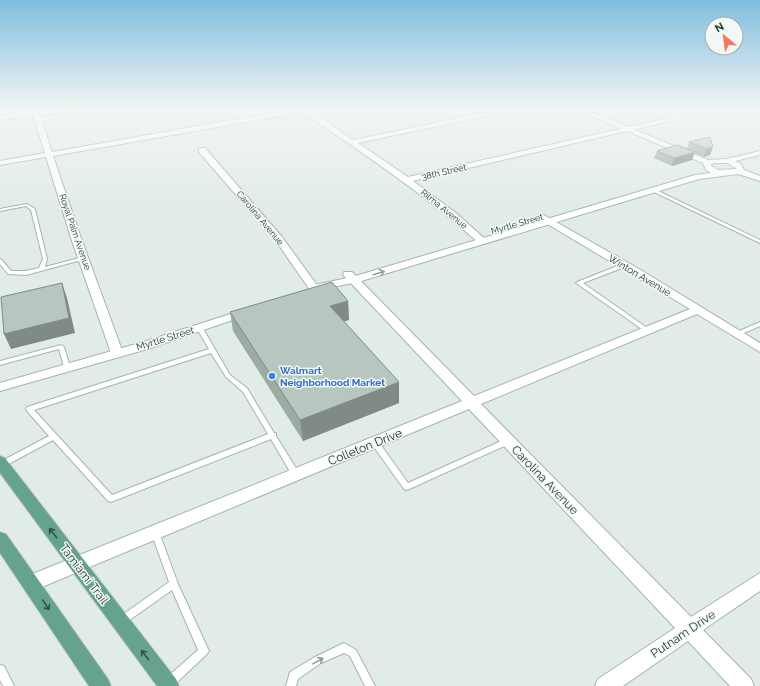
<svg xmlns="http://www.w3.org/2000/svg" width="760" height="686" font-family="Raleway,sans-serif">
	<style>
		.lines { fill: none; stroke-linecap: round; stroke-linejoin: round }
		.service-casing { stroke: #a4b4ae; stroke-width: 2 }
		.minor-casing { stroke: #a4b4ae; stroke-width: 2 }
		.tertiary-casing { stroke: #a4b4ae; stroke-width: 2 }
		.primary-casing { stroke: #c1c9c6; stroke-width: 2 }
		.service { fill: #fff; fill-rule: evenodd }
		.minor { fill: #fff; fill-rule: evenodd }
		.tertiary { fill: #fff; fill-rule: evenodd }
		.primary { fill: #65a290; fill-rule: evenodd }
		.wall { fill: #9daba5 }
		.shaded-wall { fill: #808b86 }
		.building { fill: #b7c7c0; stroke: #808b86 }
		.oneway { stroke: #909e9a }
		.oneway2 { stroke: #32564b }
		.shop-dot { fill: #3f7fe0; stroke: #f2f8f5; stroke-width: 1.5 }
		.labels { text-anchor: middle; stroke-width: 3; stroke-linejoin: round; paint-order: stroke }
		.far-street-label { font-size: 9px; fill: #213d34; stroke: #f2f8f5 }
		.street-label { font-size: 10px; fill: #213d34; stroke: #f2f8f5 }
		.shop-label { font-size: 10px; font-weight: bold; fill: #366cbe; stroke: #f2f8f5; text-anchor: start }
		.near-street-label { font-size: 12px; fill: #213d34; stroke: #f2f8f5 }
	</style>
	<rect width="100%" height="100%" fill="#e1ece7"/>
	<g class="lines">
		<!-- service casing -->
		<g class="service-casing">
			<g id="service">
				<path d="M652 189H654L760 240V243L652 191Z"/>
				<path d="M27 204 35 209 47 259 45 267 83 257H85V259L26 275 8 274 0 264V259L2 260 11 271H26L39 268 43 259 31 210 26 206 0 211V209Z"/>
				<path d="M625 263 627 264V266L583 283 650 330 651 331 650 332H646L576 283 577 282Z"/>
				<path d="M760 322V326L739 335 737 336 734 334 735 333Z"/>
				<path d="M199 325 202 327 230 375 247 388 274 433H276V436L299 473 300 475 299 477 296 478 293 477 271 439 111 502 108 501 53 440 5 466H0V462L49 436 27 411 26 409 27 407 209 349 196 327ZM211 353 226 377 243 392 268 434 112 495 34 410Z"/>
				<path d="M61 345 64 347 70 367 69 368H65L64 367 59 349 0 365V361Z"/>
				<path d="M508 438 511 439 512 441 511 443 407 490 404 489 371 443 372 441 375 440 378 441 408 483Z"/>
				<path d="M155 528 158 530 159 532 178 584 209 651 207 654 173 686H165L164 683 165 679 198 650 172 590 124 624 121 625 118 624 116 621 118 618 169 582 151 532 152 530Z"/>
				<path d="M344 643 356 650 375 686H365L350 656 344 653 321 663 298 679 296 686H286L290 672 315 657Z"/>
				<path d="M0 665 4 666 14 686H3L0 680Z"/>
			</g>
		</g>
		<!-- minor casing -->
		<g class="minor-casing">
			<g id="minor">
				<path d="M32 110H38L41 118 83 110H100L42 121 52 152 288 110H310L353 140 498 110H513L358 143 408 177 704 110H717L413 181 456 213 485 239V243H479C424 194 363 153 303 112L53 156 81 238 123 353 117 357 111 353 71 238 46 157 0 165V161L45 153 33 115 0 120V116Z"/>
				<path d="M199 148H205L282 237 319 288 318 290H310L276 241 199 152Z"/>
				<path d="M542 214 639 269 760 343V352L697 314 481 404 691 617 760 573V591L703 630 751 679 754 686H730L688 641 623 686H595L598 679 675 628 469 409 37 589 31 591 25 589 22 583 25 577 462 401 344 276 343 274 344 272H352L474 396 690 309 539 219V215Z"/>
			</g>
		</g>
		<!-- tertiary casing -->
		<g class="tertiary-casing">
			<g id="tertiary">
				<path d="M577 110H587L708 160 727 159 760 151V155L735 161 741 164 744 170 760 176V181L738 174 699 179 358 282 318 290 313 287 314 285 352 277 695 175 711 173 706 170 703 163ZM715 163H727L737 169 718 170 710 165Z"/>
				<path d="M246 309 250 310 252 312 250 314 151 348 0 391V383L143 342Z"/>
			</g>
		</g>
		<!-- primary casing -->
		<g class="primary-casing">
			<g id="primary">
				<path d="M0 456 5 458 176 679 179 686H157L0 473Z"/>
				<path d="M0 532 6 534 108 679 111 686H89L0 553Z"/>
			</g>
		</g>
		<!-- service -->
		<use href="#service" class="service"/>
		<!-- minor -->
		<use href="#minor" class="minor"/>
		<!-- tertiary -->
		<use href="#tertiary" class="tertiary"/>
		<!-- primary -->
		<use href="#primary" class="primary"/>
	</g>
	<!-- wall -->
	<g class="wall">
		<path d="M710 137V155L704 157 694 153 692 160 672 166 654 158 657 151 687 149 689 142Z"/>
		<path d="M348 301 349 320 344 321 399 403 303 441 233 331 230 312Z"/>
	</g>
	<!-- shaded-wall -->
	<g class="shaded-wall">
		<path d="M713 147 710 155 704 157 707 149Z"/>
		<path d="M695 152 692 160 672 166 674 158Z"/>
		<path d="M62 283 67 298 75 333 11 349 4 334Z"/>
		<path d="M348 301 349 320 331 325 330 306Z"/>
		<path d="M399 382V403L303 441 300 420Z"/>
	</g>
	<!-- building -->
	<g class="building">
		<path d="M710 137 713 147 707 149 689 142Z"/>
		<path d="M677 145 695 152 674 158 657 151Z"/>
		<path d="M332 282 348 301 330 306 399 382 300 420 230 312Z"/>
		<path d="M62 283 69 318 4 334 1 297Z"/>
	</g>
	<!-- one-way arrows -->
	<defs><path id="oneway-shaft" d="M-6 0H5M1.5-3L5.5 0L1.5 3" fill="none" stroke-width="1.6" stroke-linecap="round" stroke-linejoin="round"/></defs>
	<g class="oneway">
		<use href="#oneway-shaft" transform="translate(379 273) rotate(-17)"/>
		<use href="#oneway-shaft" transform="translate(318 661) rotate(-29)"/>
	</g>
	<g class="oneway2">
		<use href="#oneway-shaft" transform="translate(53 533) rotate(-127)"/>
		<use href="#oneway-shaft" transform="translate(46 605) rotate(56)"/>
		<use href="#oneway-shaft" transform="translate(145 655) rotate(-127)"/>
	</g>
	<!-- sky -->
	<linearGradient id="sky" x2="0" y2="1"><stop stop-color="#81bddf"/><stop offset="0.53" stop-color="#f2f6f4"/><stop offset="1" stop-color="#f2f6f4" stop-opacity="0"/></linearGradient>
	<rect width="760" height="206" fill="url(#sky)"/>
	<!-- markers -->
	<circle class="shop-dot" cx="272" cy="376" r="4"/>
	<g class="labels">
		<!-- far-street labels -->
		<g class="far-street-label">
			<text transform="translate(444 172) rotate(-13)" y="3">38th Street</text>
			<text transform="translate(444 209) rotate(39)" y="3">Rilma Avenue</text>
			<text transform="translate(260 218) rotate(50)" y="3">Carolina Avenue</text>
			<text transform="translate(517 224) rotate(-16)" y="3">Myrtle Street</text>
			<text transform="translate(75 232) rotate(71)" y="3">Royal Palm Avenue</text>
		</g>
		<!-- street labels -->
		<g class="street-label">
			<text transform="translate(640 275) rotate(31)" y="4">Winton Avenue</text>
			<text transform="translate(165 338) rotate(-17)" y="4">Myrtle Street</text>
		</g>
		<!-- shop labels -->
		<g class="shop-label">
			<text x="280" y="374">Walmart<tspan x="280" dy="12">Neighborhood Market</tspan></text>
		</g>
		<!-- near-street labels -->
		<g class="near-street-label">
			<text transform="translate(365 447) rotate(-22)" y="4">Colleton Drive</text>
			<text transform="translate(545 480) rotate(46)" y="4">Carolina Avenue</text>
			<text transform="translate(84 574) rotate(53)" y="4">Tamiami Trail</text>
			<text transform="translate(683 634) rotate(-34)" y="4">Putnam Drive</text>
		</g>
	</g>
	<!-- north arrow -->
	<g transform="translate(724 36) rotate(331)"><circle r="19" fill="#f2f8f5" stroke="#9eada8"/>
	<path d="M0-3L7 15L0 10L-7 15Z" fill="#f47757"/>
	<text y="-6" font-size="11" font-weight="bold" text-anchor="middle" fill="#213d34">N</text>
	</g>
</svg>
